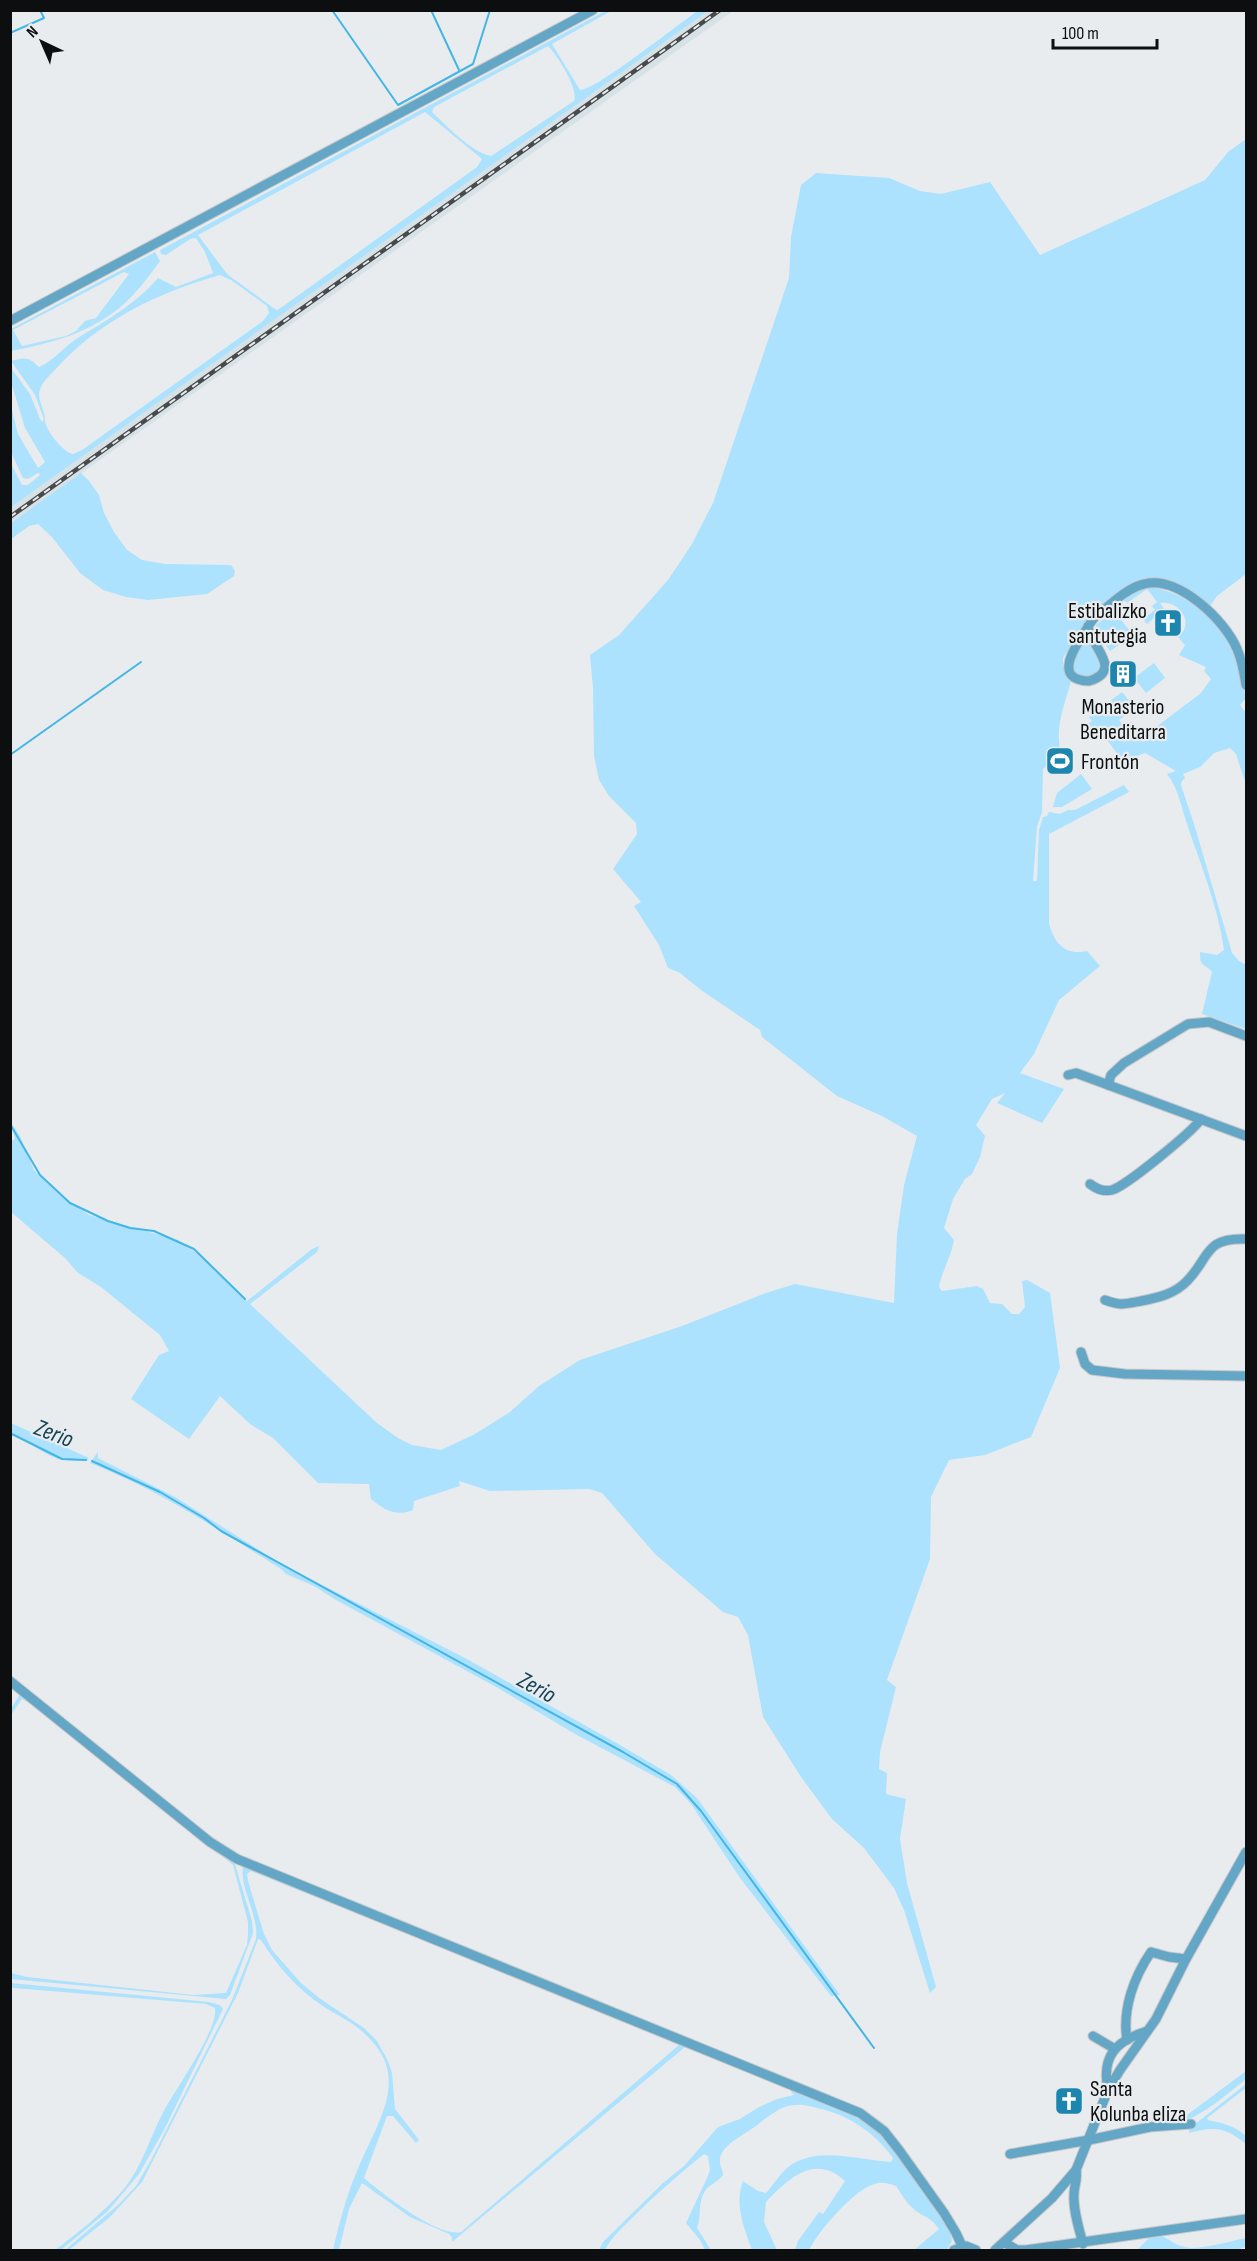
<svg xmlns="http://www.w3.org/2000/svg" width="1257" height="2261" font-family="'Sofia Sans Condensed',sans-serif">
	<style>
		.built { fill: #d7e2e7 }
		.green { fill: #ace2fd; fill-rule: evenodd }
		.lines { fill: none; stroke-linecap: round; stroke-linejoin: round }
		.stream { stroke: #43b6e6; stroke-width: 2 }
		.minor-casing { stroke: #c6c8ca; stroke-width: 11 }
		.minor { stroke: #63a6c6; stroke-width: 9 }
		.rail-casing { stroke: #494a4b; stroke-width: 4.5 }
		.rail { stroke: #e9ecee; stroke-width: 2; stroke-dasharray: 7; stroke-linecap: butt }
		.labels { text-anchor: middle; stroke-width: 4.5; stroke-linejoin: round; paint-order: stroke }
		.poi-label { font-size: 22px; fill: #0d0e0f; stroke: #e9ecee; text-anchor: start }
		.water-label { font-size: 24px; font-style: italic; fill: #154559; stroke: #e9ecee }
	</style>
	<rect width="100%" height="100%" fill="#e9ecee"/>
	<!-- built -->
	<path class="built" d="M708 11H733L11 523 10 507Z"/>
	<!-- green -->
	<g class="green">
		<path d="M607 10 611 11 552 44 580 90C595 91 679 23 698 11H708L11 507V464L22 485H28L40 475 38 473 28 479 23 478 11 452V406L18 434 38 468 45 462 25 428 11 382V368L30 394 40 419 42 422 44 419 35 395 11 361C25 357 29 357 39 367 54 360 63 348 76 339 107 320 133 306 158 278L176 287 213 273 205 252 196 238 190 239 166 255 161 254 160 250ZM548 46C557 55 579 89 574 101L491 156C471 152 447 126 432 112L434 107ZM425 112 482 159 477 167 282 307 277 310 272 307 227 274 198 235ZM220 275 231 280 267 306 269 313 263 321 82 450 73 454C63 452 45 430 45 420 45 411 39 402 39 394 40 384 48 377 54 371 98 321 157 293 220 275Z"/>
		<path d="M1246 139V574L1217 596 1210 606 1185 588 1133 583 1093 613 1084 623 1063 658V666L1071 681C1065 704 1054 728 1061 753L1043 769 1042 812 1037 827 1033 881H1037L1039 830 1043 817 1047 816 1049 812 1060 814 1068 810H1075L1124 785 1129 792 1049 834V923C1054 943 1065 956 1087 951L1100 966 1059 1000 1034 1054 1020 1073 1064 1089 1042 1123 997 1103 1005 1093 992 1099 976 1125 985 1136 980 1157 972 1174 965 1179 953 1199 944 1228 954 1240C951 1257 942 1271 939 1287L942 1291 977 1286 983 1289 990 1303 1002 1304 1012 1314H1019L1025 1307 1022 1281 1027 1280 1050 1293 1060 1368 1031 1437 985 1455 949 1460 931 1497 930 1559 887 1680 896 1687 880 1752 879 1769 887 1773 886 1794 906 1799 900 1839 907 1883 936 1987 930 1993 904 1910 894 1888 864 1848 832 1819 801 1777 763 1717 748 1635 738 1617 723 1612 655 1554 602 1493 589 1489 490 1491 459 1481 460 1486 414 1501 413 1510C396 1517 384 1510 371 1499L369 1484 318 1483 273 1438 250 1424 220 1396 189 1439 131 1399 159 1355 169 1351 160 1335 101 1287 78 1273 65 1258 11 1212V1141L15 1139 10 1121 20 1136 34 1170 58 1193 89 1215 178 1240 205 1259 247 1301 312 1249 319 1246 317 1252 250 1304 377 1423 398 1438 412 1445 441 1450 475 1434 510 1412 539 1386 580 1360 682 1326 766 1293 795 1284 894 1303 897 1234 904 1185 917 1136 882 1116 837 1096 762 1037 760 1030 701 990 680 973 668 968 659 945 634 906 641 902 613 869 637 834 636 823 609 796 599 780 594 756 593 688 590 655 619 635 668 580 692 544 713 503 789 278 791 237 801 185 816 173 889 178 920 191 941 194 990 182 1040 255 1205 180 1228 152Z"/>
		<path d="M155 252 160 261C152 272 144 283 134 294 101 330 57 342 11 351V329ZM124 272 129 274 96 318 85 321 76 331 66 336 22 346 13 330Z"/>
		<path d="M81 473 89 481 99 495 104 513 114 532 127 550 142 560 165 564 231 565 235 571 234 576 207 594 148 600 126 597 103 590 80 573 52 537 38 524 29 526 11 539V523Z"/>
		<path d="M1148 586C1186 593 1217 617 1234 652 1240 666 1243 683 1246 698L1240 705 1246 713V785L1236 754 1230 748 1214 753 1200 767 1183 774 1185 778 1182 781 1181 785 1194 824 1232 953 1239 961 1246 965V1029L1202 1014 1212 972C1203 962 1200 968 1200 952L1217 955 1224 950C1218 906 1200 863 1186 821 1181 806 1178 787 1167 774L1176 771 1145 753 1123 761 1097 727 1093 730 1088 724 1092 721 1089 717 1122 692 1135 708 1119 720 1124 727 1131 722 1143 737 1201 693 1211 679 1204 671 1206 667 1179 655 1185 645 1178 637C1196 623 1179 600 1160 603L1164 609 1147 624 1143 619 1155 610 1152 606 1157 602 1147 589 1127 603 1124 600 1134 591Z"/>
		<path d="M1114 611 1133 635 1110 651 1097 634 1096 625Z"/>
		<path d="M1087 638 1100 658V669L1093 677C1061 679 1074 653 1087 638Z"/>
		<path d="M1154 663 1165 678 1146 693 1134 678Z"/>
		<path d="M1081 774 1092 789 1062 807H1053L1057 793Z"/>
		<path d="M11 1423 89 1458 87 1461C75 1461 59 1461 49 1455 36 1448 25 1440 11 1435Z"/>
		<path d="M98 1452V1458L175 1497 283 1565 467 1659 620 1745 671 1775 697 1798 840 1995 831 1996 740 1878 691 1804 675 1787 575 1734 498 1688 336 1600 314 1586 286 1574 281 1569C219 1530 157 1489 90 1463Z"/>
		<path d="M21 1693 234 1861 252 1921 253 1933 230 1995 226 1999 11 1979V1973L27 1977 193 1995 226 1993 247 1945 248 1933V1922L233 1865 31 1704 22 1699 11 1715 10 1710Z"/>
		<path d="M243 1866 858 2114 886 2138 926 2193 951 2235 952 2241 947 2250H914L939 2229C931 2217 925 2218 915 2210 907 2204 902 2195 896 2186 890 2184 884 2182 878 2183 855 2187 819 2231 809 2250H795L798 2241 819 2212 823 2214 845 2181C815 2153 788 2179 766 2202L764 2222 777 2250H752C744 2228 734 2204 743 2181L758 2191 766 2193C773 2185 779 2175 787 2168 815 2145 858 2160 891 2162L893 2158C874 2132 849 2115 817 2108 807 2105 796 2103 785 2107 773 2111 761 2123 750 2130 741 2136 718 2148 720 2162 720 2166 723 2170 723 2175 718 2182 710 2184 705 2191 697 2203 702 2216 697 2228L711 2250H705L700 2240 686 2223 707 2178 710 2170 708 2156 704 2154C679 2174 655 2195 632 2218 622 2228 611 2238 605 2250H599L603 2242 663 2183 684 2166 718 2127 740 2119 759 2107 777 2099 794 2095 789 2089 685 2047 452 2242V2237L449 2234 410 2217 362 2183 349 2209 339 2250H333C339 2224 346 2197 357 2171 378 2119 416 2074 358 2028 348 2020 335 2014 323 2006 297 1989 278 1967 261 1940L258 1939 238 1993 142 2182 110 2217 69 2250H65L119 2204 136 2186 151 2160 232 2000 256 1939C259 1914 239 1888 243 1866ZM251 1871 630 2024 679 2045 461 2232C438 2238 382 2193 364 2178L387 2116H393L416 2143 419 2140 395 2109 392 2073 388 2061 377 2041 364 2028 319 1998 301 1983 272 1950 264 1934 248 1881 247 1874Z"/>
		<path d="M11 1983 209 2002 220 2005 223 2009 164 2130 139 2174 108 2211 61 2250H55C79 2232 103 2213 123 2190 143 2166 150 2136 165 2109 176 2089 219 2028 215 2008L206 2004 14 1988 11 1987Z"/>
		<path d="M1246 2071V2079C1226 2095 1204 2115 1179 2123L1187 2115Z"/>
		<path d="M1246 2084V2088L1207 2118 1208 2120C1223 2123 1235 2126 1246 2136V2144C1225 2127 1215 2126 1189 2133L1190 2127 1188 2126 1199 2121Z"/>
		<path d="M1160 2236C1168 2237 1173 2244 1181 2246 1196 2252 1230 2241 1246 2238V2247L1236 2250H1137L1149 2238Z"/>
	</g>
	<g class="lines">
		<!-- stream -->
		<g class="stream">
			<path d="M332 10 398 105 473 64 490 10"/>
			<path d="M431 10 459 70"/>
			<path d="M10 33 44 18 40 10"/>
			<path d="M10 755 141 662"/>
			<path d="M10 1124 40 1175 70 1203 108 1221 130 1228 154 1231 194 1249 245 1299"/>
			<path d="M10 1433 62 1459 86 1460"/>
			<path d="M92 1461 160 1492 204 1518 221 1531 623 1752 677 1784 701 1811 874 2048"/>
		</g>
		<!-- minor casing -->
		<g class="minor-casing">
			<g id="minor">
				<path d="M10 321 593 10"/>
				<path d="M1088 626C1089 645 1125 670 1089 681 1047 680 1082 637 1091 622L1094 618C1108 607 1126 588 1144 584 1178 575 1225 620 1237 649 1242 660 1244 673 1246 685"/>
				<path d="M1068 1075 1076 1073 1246 1136"/>
				<path d="M1108 1085 1111 1075 1124 1063 1188 1024 1209 1022 1246 1036"/>
				<path d="M1090 1184C1097 1189 1103 1192 1112 1190 1126 1186 1192 1132 1201 1119"/>
				<path d="M1105 1300C1120 1306 1125 1304 1141 1301 1157 1298 1175 1294 1187 1281 1210 1258 1204 1237 1246 1239"/>
				<path d="M1081 1352 1085 1364 1092 1370 1125 1374 1246 1376"/>
				<path d="M10 1681 210 1842 237 1859 860 2113 884 2131 899 2150 944 2213 956 2233 962 2246"/>
				<path d="M1093 2036 1115 2049"/>
				<path d="M1127 2040C1122 2009 1134 1977 1151 1952L1169 1957 1186 1959"/>
				<path d="M1108 2090C1101 2056 1116 2041 1147 2031"/>
				<path d="M1010 2154 1089 2140 1150 2127 1191 2124"/>
				<path d="M1076 2170C1078 2179 1074 2186 1074 2194 1073 2211 1079 2228 1083 2244"/>
				<path d="M1005 2243 1017 2250H1026L1246 2219"/>
				<path d="M954 2250 966 2246 976 2250"/>
				<path d="M995 2250 1052 2198 1076 2170 1108 2090 1120 2070 1156 2019 1186 1959 1246 1852"/>
			</g>
		</g>
		<!-- minor -->
		<use href="#minor" class="minor"/>
		<!-- rail casing -->
		<g class="rail-casing">
			<path id="rail" d="M10 517 720 10"/>
		</g>
		<!-- rail -->
		<use href="#rail" class="rail"/>
	</g>
	<!-- icons -->
	<defs>
		<g id="church-square" transform="scale(1.5)"><rect x="-9" y="-9" width="18" height="18" rx="4" fill="#1d86af" stroke="#e9ecee"/><path d="M-1.2-6h2.4v3.5h3.3v2.4h-3.3V6h-2.4V-.1h-3.3v-2.4h3.3Z" fill="#fff"/></g>
		<g id="building-square" transform="scale(1.5)"><rect x="-9" y="-9" width="18" height="18" rx="4" fill="#1d86af" stroke="#e9ecee"/><path d="M-4-6H4V6H1V3H-1V6H-4ZM-2.5-4.3h1.7v1.8h-1.7ZM.8-4.3h1.7v1.8H.8ZM-2.5-1h1.7V.8h-1.7ZM.8-1h1.7V.8H.8Z" fill="#fff"/></g>
		<g id="stadium-square" transform="scale(1.5)"><rect x="-9" y="-9" width="18" height="18" rx="4" fill="#1d86af" stroke="#e9ecee"/><path d="M0-5a6.5 5 0 1 0 0 10a6.5 5 0 1 0 0-10ZM-3.5-1.8h7v3.6h-7Z" fill="#fff"/></g>
	</defs>
	<g fill-rule="evenodd">
		<use href="#church-square" x="1168" y="623"/>
		<use href="#building-square" x="1123" y="674"/>
		<use href="#stadium-square" x="1060" y="761"/>
		<use href="#church-square" x="1069" y="2101"/>
	</g>
	<g class="labels">
		<!-- poi labels -->
		<g class="poi-label">
			<text x="1147" y="618" text-anchor="end">Estibalizko<tspan x="1147" dy="25">santutegia</tspan></text>
			<text x="1123" y="714" text-anchor="middle">Monasterio<tspan x="1123" dy="25">Beneditarra</tspan></text>
			<text x="1081" y="769">Frontón</text>
			<text x="1090" y="2096">Santa<tspan x="1090" dy="25">Kolunba eliza</tspan></text>
		</g>
		<!-- water labels -->
		<g class="water-label">
			<text transform="translate(54 1433) rotate(21)" y="8">Zerio</text>
			<text transform="translate(537 1687) rotate(29)" y="8">Zerio</text>
		</g>
	</g>
	<!-- border -->
	<rect width="1257" height="2261" fill="none" stroke="#0d0e0f" stroke-width="24"/>
	<!-- north arrow -->
	<g transform="translate(42 42) rotate(316)" stroke="#e9ecee" stroke-width="4.5" paint-order="stroke">
	<path d="M0-4.5L10 22L0 15L-10 22Z" fill="#0d0e0f"/>
	<text y="-9" font-size="16" font-weight="bold" text-anchor="middle" fill="#0d0e0f">N</text>
	</g>
	<!-- scale -->
	<path d="M1053 39v9h104v-9" fill="none" stroke="#0d0e0f" stroke-width="3"/>
	<text x="1062" y="39" font-size="18" fill="#0d0e0f" stroke="#e9ecee" stroke-width="4.5" paint-order="stroke">100 m</text>
</svg>
